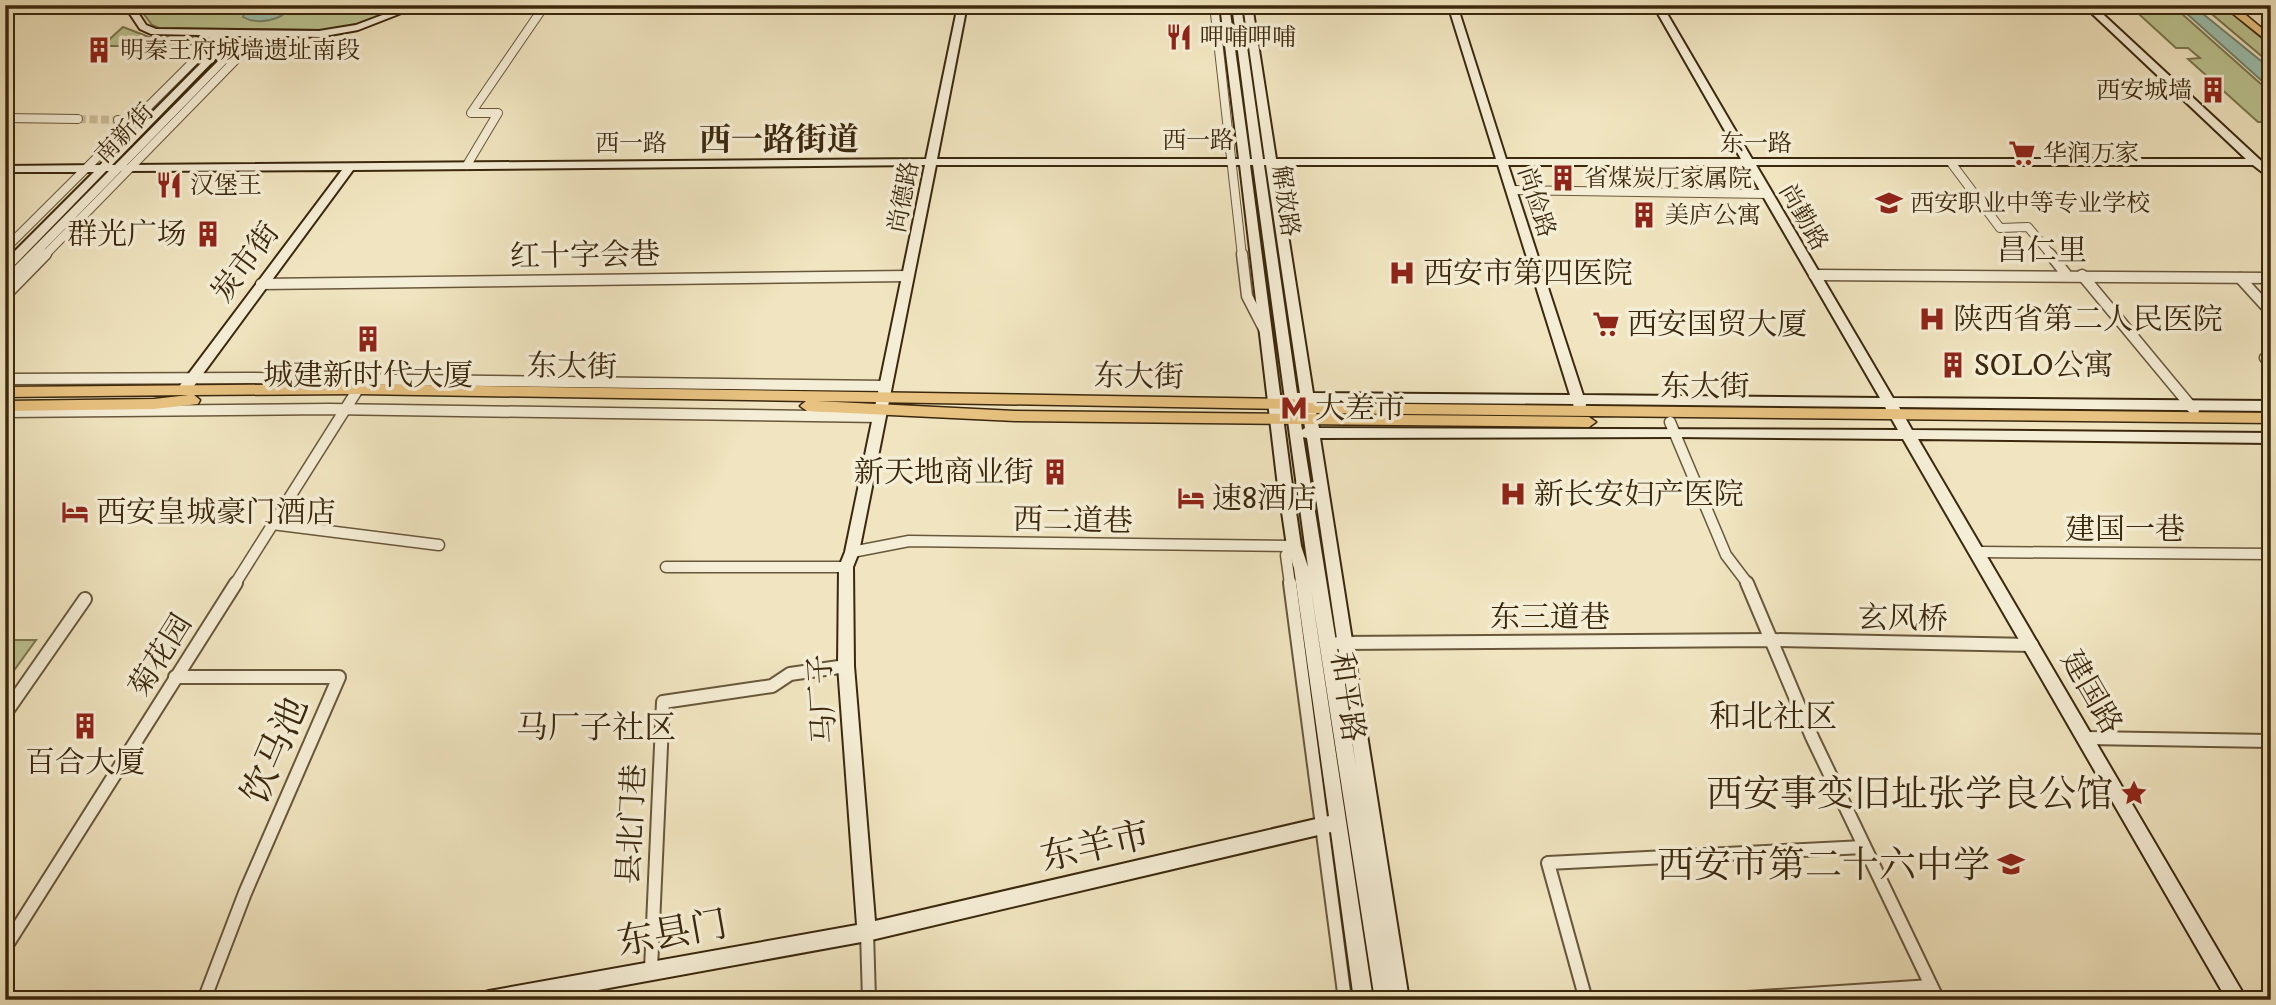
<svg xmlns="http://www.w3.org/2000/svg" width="2276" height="1005" font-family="'IM FELL DW Pica','Noto Serif SC',serif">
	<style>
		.green { fill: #bbc491; stroke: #7b764f; stroke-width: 2 }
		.water { fill: #9bc0ad; stroke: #75836d; stroke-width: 2 }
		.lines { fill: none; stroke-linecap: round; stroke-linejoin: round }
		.street-tunnel { stroke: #ccbf9c; stroke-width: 8; stroke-dasharray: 8 3.5; stroke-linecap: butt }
		.street-far2-casing { stroke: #68573a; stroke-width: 10 }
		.street-far1-casing { stroke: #68573a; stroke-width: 13 }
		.street-casing { stroke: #68573a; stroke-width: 16 }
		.secondary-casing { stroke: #3b280d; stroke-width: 4 }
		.primary-casing { stroke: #3b280d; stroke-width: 3 }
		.street-far2 { stroke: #f5eed6; stroke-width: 8 }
		.street-far1 { stroke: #f5eed6; stroke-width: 10 }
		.street { stroke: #f5eed6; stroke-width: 12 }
		.secondary { fill: #f5eed6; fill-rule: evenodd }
		.primary { fill: #e8c280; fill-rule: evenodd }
		.labels { text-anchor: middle; stroke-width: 7; stroke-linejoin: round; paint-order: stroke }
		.far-poi-label { font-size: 24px; fill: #3b280d; stroke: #f5eed6; text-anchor: start }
		.far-street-label { font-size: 24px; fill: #3b280d; stroke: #f5eed6 }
		.poi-label { font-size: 30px; fill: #3b280d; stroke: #f5eed6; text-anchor: start }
		.street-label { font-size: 30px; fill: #3b280d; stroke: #f5eed6 }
		.far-district-label { font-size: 32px; font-weight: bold; fill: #3b280d; stroke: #f5eed6 }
		.neighbourhood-label { font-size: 32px; fill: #3b280d; stroke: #f5eed6 }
		.near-street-label { font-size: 37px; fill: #3b280d; stroke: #f5eed6 }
		.near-poi-label { font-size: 37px; fill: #3b280d; stroke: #f5eed6; text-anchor: end }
	</style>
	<rect width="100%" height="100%" fill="#f0e5c0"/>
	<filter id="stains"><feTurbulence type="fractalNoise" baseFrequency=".00286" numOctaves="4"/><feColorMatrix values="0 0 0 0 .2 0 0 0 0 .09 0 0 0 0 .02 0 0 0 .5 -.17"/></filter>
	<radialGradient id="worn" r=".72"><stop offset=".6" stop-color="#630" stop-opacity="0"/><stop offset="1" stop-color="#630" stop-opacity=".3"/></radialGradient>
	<!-- green -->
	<g class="green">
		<path d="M137 5H409L352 26 329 30 159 28 152 25Z"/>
		<path d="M2129 5H2172L2271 93V122H2258L2188 59 2200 58 2188 48H2176Z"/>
		<path d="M2201 5H2222L2271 46V64Z"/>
		<path d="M123 27 149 37 198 38 189 46H102Z"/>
		<path d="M5 640H36L5 683Z"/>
	</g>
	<!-- water -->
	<g class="water">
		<path d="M252 5H291C284 21 257 25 243 17L245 10Z"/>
		<path d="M2177 5H2192L2271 69V89Z"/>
	</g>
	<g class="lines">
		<!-- street-tunnel -->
		<path class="street-tunnel" d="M78 119 118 120"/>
		<!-- street-far2 casing -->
		<g class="street-far2-casing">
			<g id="street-far2">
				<path d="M1214 5 1242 256"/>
				<path d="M5 118 78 119"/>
				<path d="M118 120H139"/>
				<path d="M1952 164 2000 228 2028 227 2052 256"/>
				<path d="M467 165 498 113H471L545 5"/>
				<path d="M1511 190 1767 194"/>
				<path d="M5 249 218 37"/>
				<path d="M44 256 256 39"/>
			</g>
		</g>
		<!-- street-far1 casing -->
		<g class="street-far1-casing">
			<g id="street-far1">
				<path d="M1242 254 1247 296 1264 329"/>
				<path d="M2050 254 2066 274"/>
				<path d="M1814 275 2271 278"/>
				<path d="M2082 275 2194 410"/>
				<path d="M2240 278 2271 312"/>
				<path d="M261 284 908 276"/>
				<path d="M5 296 46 254"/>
				<path d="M2265 358 2271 357"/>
				<path d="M5 379 248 378 886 386"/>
				<path d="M5 412 329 409 879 417"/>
				<path d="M1670 422 1726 555 1748 584"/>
				<path d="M272 524 439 545"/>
				<path d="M852 552 909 541 1294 546"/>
				<path d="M1979 552 2271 554"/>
				<path d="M666 567H846"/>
				<path d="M235 584 358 389"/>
				<path d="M1290 584 1286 555 1294 546"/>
			</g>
		</g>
		<!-- street casing -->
		<g class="street-casing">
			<g id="street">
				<path d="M1290 583 1345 1000"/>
				<path d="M1747 583 1812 737 1938 1000"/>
				<path d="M1338 643 1772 640 2032 645"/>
				<path d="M175 677H339L245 893 204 1000"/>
				<path d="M5 714 85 599"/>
				<path d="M2086 738 2271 741"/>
				<path d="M867 932 869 1000"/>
				<path d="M5 948 236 583"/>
				<path d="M651 969 663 702 772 686 790 674 846 666"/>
				<path d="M1586 1000 1548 863 1864 847"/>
				<path d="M1716 1000 1931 986"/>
			</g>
		</g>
		<!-- secondary casing -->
		<g class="secondary-casing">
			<path id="secondary" d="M124 5H133L146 25 156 29 319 31 356 25 409 5H422L358 30 319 37 287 36 258 41 239 50 127 165 926 159 958 5H967L937 159H1239L1220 5H1229L1250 159H1252L1232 5H1241L1263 159H1265L1243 5H1252L1276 159H1496L1448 5H1457L1506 159H1741L1653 5H1662L1752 159H2246L2083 5H2093L2271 170V179L2253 165H1756L1893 398 2271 401V411L1899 407 1912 430 2271 433V443L1918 439 2247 1000H2227L1903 439 1675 437 1320 438 1409 1000H1375L1311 589 1373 1000H1354L1331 832 867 941 543 1000H480L482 993 489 991 857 925 838 666 839 567 845 552 925 165 353 170 188 394H178L177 391 178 388 342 170 121 171 9 286 5 287V276L109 171H106L9 271 5 272V261L94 172H5V166L100 165 216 48 214 39 199 35 151 34 140 29ZM222 36H257L233 46 115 165H112L224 50ZM936 165H1240L1277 478 1287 546 1294 568 1329 816 875 921 854 666 853 567 859 552ZM1250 165H1253L1308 567 1301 546 1291 478ZM1264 165H1266L1300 393H1297ZM1277 165H1498L1570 395 1313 393ZM1508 165H1745L1880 398 1583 395ZM1298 401H1301L1305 428 1302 430ZM1314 402 1573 404 1575 410H1585L1586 404 1885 407 1898 430 1319 428ZM1303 437 1307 438 1356 766Z"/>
		</g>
		<!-- primary casing -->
		<g class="primary-casing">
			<g id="primary">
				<path d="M2222 5H2234L2271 36V44Z"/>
				<path d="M358 384 1293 399 1309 403 2271 413V423L1309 413 1293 409 816 401 1015 411 1589 417 1596 422 1589 427 1015 421 807 411 800 406 806 401 358 394 194 395 200 400 198 404 154 409 5 411V401L154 399 189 395 5 397V387Z"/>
			</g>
		</g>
		<!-- street-far2 -->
		<use href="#street-far2" class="street-far2"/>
		<!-- street-far1 -->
		<use href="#street-far1" class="street-far1"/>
		<!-- street -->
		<use href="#street" class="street"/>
		<!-- secondary -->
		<use href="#secondary" class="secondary"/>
		<!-- primary -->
		<use href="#primary" class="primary"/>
	</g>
	<!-- icons -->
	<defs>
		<g id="restaurant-bare" transform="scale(2.1)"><path d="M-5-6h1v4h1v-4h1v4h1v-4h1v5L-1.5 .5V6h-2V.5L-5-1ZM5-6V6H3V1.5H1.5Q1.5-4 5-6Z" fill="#8f2418" stroke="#f5eed6" stroke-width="2.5" paint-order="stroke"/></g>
		<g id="building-bare" transform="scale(2.1)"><path d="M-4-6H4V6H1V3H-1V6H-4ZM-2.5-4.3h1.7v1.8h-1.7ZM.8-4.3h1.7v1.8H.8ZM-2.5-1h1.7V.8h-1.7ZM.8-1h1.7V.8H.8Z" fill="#8f2418" stroke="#f5eed6" stroke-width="2.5" paint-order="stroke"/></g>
		<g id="supermarket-bare" transform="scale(2.1)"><path d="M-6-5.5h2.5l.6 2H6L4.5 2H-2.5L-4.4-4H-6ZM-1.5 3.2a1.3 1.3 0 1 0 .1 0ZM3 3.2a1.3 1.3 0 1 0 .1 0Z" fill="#8f2418" stroke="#f5eed6" stroke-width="2.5" paint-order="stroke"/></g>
		<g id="school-bare" transform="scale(2.1)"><path d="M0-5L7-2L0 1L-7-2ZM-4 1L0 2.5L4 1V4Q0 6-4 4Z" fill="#8f2418" stroke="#f5eed6" stroke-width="2.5" paint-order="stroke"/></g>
		<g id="hospital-bare" transform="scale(2.1)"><path d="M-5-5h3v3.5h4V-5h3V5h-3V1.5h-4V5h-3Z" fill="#8f2418" stroke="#f5eed6" stroke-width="2.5" paint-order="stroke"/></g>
		<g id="metro-bare" transform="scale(2.1)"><path d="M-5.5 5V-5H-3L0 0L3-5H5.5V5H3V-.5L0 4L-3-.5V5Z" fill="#8f2418" stroke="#f5eed6" stroke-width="2.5" paint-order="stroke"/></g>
		<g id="hotel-bare" transform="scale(2.1)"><path d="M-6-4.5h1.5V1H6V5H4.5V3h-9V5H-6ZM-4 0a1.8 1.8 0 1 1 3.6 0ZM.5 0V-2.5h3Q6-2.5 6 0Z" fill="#8f2418" stroke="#f5eed6" stroke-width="2.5" paint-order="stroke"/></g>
		<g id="sight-bare" transform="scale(2.1)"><path d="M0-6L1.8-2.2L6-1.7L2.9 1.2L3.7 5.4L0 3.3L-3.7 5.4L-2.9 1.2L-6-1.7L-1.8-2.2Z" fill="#8f2418" stroke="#f5eed6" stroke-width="2.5" paint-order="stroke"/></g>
	</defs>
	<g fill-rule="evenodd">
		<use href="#restaurant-bare" x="1179" y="37"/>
		<use href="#building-bare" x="99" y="50"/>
		<use href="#building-bare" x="2213" y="90"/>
		<use href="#supermarket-bare" x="2022" y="153"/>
		<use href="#building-bare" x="1563" y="178"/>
		<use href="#restaurant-bare" x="169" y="185"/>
		<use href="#school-bare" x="1889" y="203"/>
		<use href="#building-bare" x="1644" y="215"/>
		<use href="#building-bare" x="208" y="234"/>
		<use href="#hospital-bare" x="1402" y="273"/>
		<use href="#hospital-bare" x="1932" y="319"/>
		<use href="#supermarket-bare" x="1606" y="324"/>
		<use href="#building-bare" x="368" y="339"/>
		<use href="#building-bare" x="1953" y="365"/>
		<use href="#metro-bare" x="1294" y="408"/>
		<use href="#building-bare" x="1055" y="472"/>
		<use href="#hospital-bare" x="1513" y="494"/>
		<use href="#hotel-bare" x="1191" y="498"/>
		<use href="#hotel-bare" x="75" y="512"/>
		<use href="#building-bare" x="85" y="726"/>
		<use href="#sight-bare" x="2134" y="793"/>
		<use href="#school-bare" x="2011" y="864"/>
	</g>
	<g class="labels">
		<!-- far-poi labels -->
		<g class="far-poi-label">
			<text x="1200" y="45">呷哺呷哺</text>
			<text x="120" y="58">明秦王府城墙遗址南段</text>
			<text x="2192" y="98" text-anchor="end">西安城墙</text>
			<text x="2043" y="161">华润万家</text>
			<text x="1584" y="186">省煤炭厅家属院</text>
			<text x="190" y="193">汉堡王</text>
			<text x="1910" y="211">西安职业中等专业学校</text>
			<text x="1665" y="223">美庐公寓</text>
		</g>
		<!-- far-street labels -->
		<g class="far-street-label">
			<text transform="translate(124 133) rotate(-46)" y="8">南新街</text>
			<text x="1198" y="148">西一路</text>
			<text x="631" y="151">西一路</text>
			<text x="1756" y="151">东一路</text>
			<text transform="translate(903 197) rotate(-79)" y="8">尚德路</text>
			<text transform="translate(1286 201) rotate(82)" y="8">解放路</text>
			<text transform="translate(1537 202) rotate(72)" y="8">尚俭路</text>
			<text transform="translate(1804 217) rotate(60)" y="8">尚勤路</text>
		</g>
		<!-- poi labels -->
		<g class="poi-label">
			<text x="187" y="244" text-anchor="end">群光广场</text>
			<text x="1423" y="283">西安市第四医院</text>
			<text x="1953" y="329">陕西省第二人民医院</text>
			<text x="1627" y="334">西安国贸大厦</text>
			<text x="1974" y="375">SOLO公寓</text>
			<text x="368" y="385" text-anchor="middle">城建新时代大厦</text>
			<text x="1315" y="418">大差市</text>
			<text x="1034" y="482" text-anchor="end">新天地商业街</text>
			<text x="1534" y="504">新长安妇产医院</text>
			<text x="1212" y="508">速8酒店</text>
			<text x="96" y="522">西安皇城豪门酒店</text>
			<text x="85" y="772" text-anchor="middle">百合大厦</text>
		</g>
		<!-- street labels -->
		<g class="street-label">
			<text x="2042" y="260">昌仁里</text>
			<text transform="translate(585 255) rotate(-1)" y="10">红十字会巷</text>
			<text transform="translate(245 262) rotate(-53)" y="10">炭市街</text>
			<text transform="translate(572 366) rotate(1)" y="10">东大街</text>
			<text transform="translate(1139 376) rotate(1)" y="10">东大街</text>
			<text x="1705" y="396">东大街</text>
			<text transform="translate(1073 520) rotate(1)" y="10">西二道巷</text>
			<text x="2125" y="539">建国一巷</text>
			<text x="1550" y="627">东三道巷</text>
			<text transform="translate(1903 618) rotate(1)" y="10">玄风桥</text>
			<text transform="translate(160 655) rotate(-58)" y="10">菊花园</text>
			<text transform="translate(2092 692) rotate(60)" y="10">建国路</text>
			<text transform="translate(1348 697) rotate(82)" y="10">和平路</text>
			<text transform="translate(822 699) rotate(-94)" y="10">马厂子</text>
			<text transform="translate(631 824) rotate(-87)" y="10">县北门巷</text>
		</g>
		<!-- far-district labels -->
		<g class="far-district-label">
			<text x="779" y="150">西一路街道</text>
		</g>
		<!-- neighbourhood labels -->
		<g class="neighbourhood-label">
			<text x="1773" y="727">和北社区</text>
			<text x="596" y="738">马厂子社区</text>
		</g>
		<!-- near-street labels -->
		<g class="near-street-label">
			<text transform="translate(274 750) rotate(-67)" y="13">饮马池</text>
			<text transform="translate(1095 845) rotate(-13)" y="13">东羊市</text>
			<text transform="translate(672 932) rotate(-10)" y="13">东县门</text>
		</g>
		<!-- near-poi labels -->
		<g class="near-poi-label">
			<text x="2113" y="806">西安事变旧址张学良公馆</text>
			<text x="1990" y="877">西安市第二十六中学</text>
		</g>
	</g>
	<!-- margin -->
	<rect width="2276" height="1005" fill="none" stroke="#f0e5c0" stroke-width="28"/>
	<rect x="7" y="7" width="2262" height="991" fill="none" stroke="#3b280d" stroke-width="3.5"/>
	<rect x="14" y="14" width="2248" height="977" fill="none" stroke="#3b280d" stroke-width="2"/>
	<rect width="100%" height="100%" filter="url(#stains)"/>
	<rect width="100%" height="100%" fill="url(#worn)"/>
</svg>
